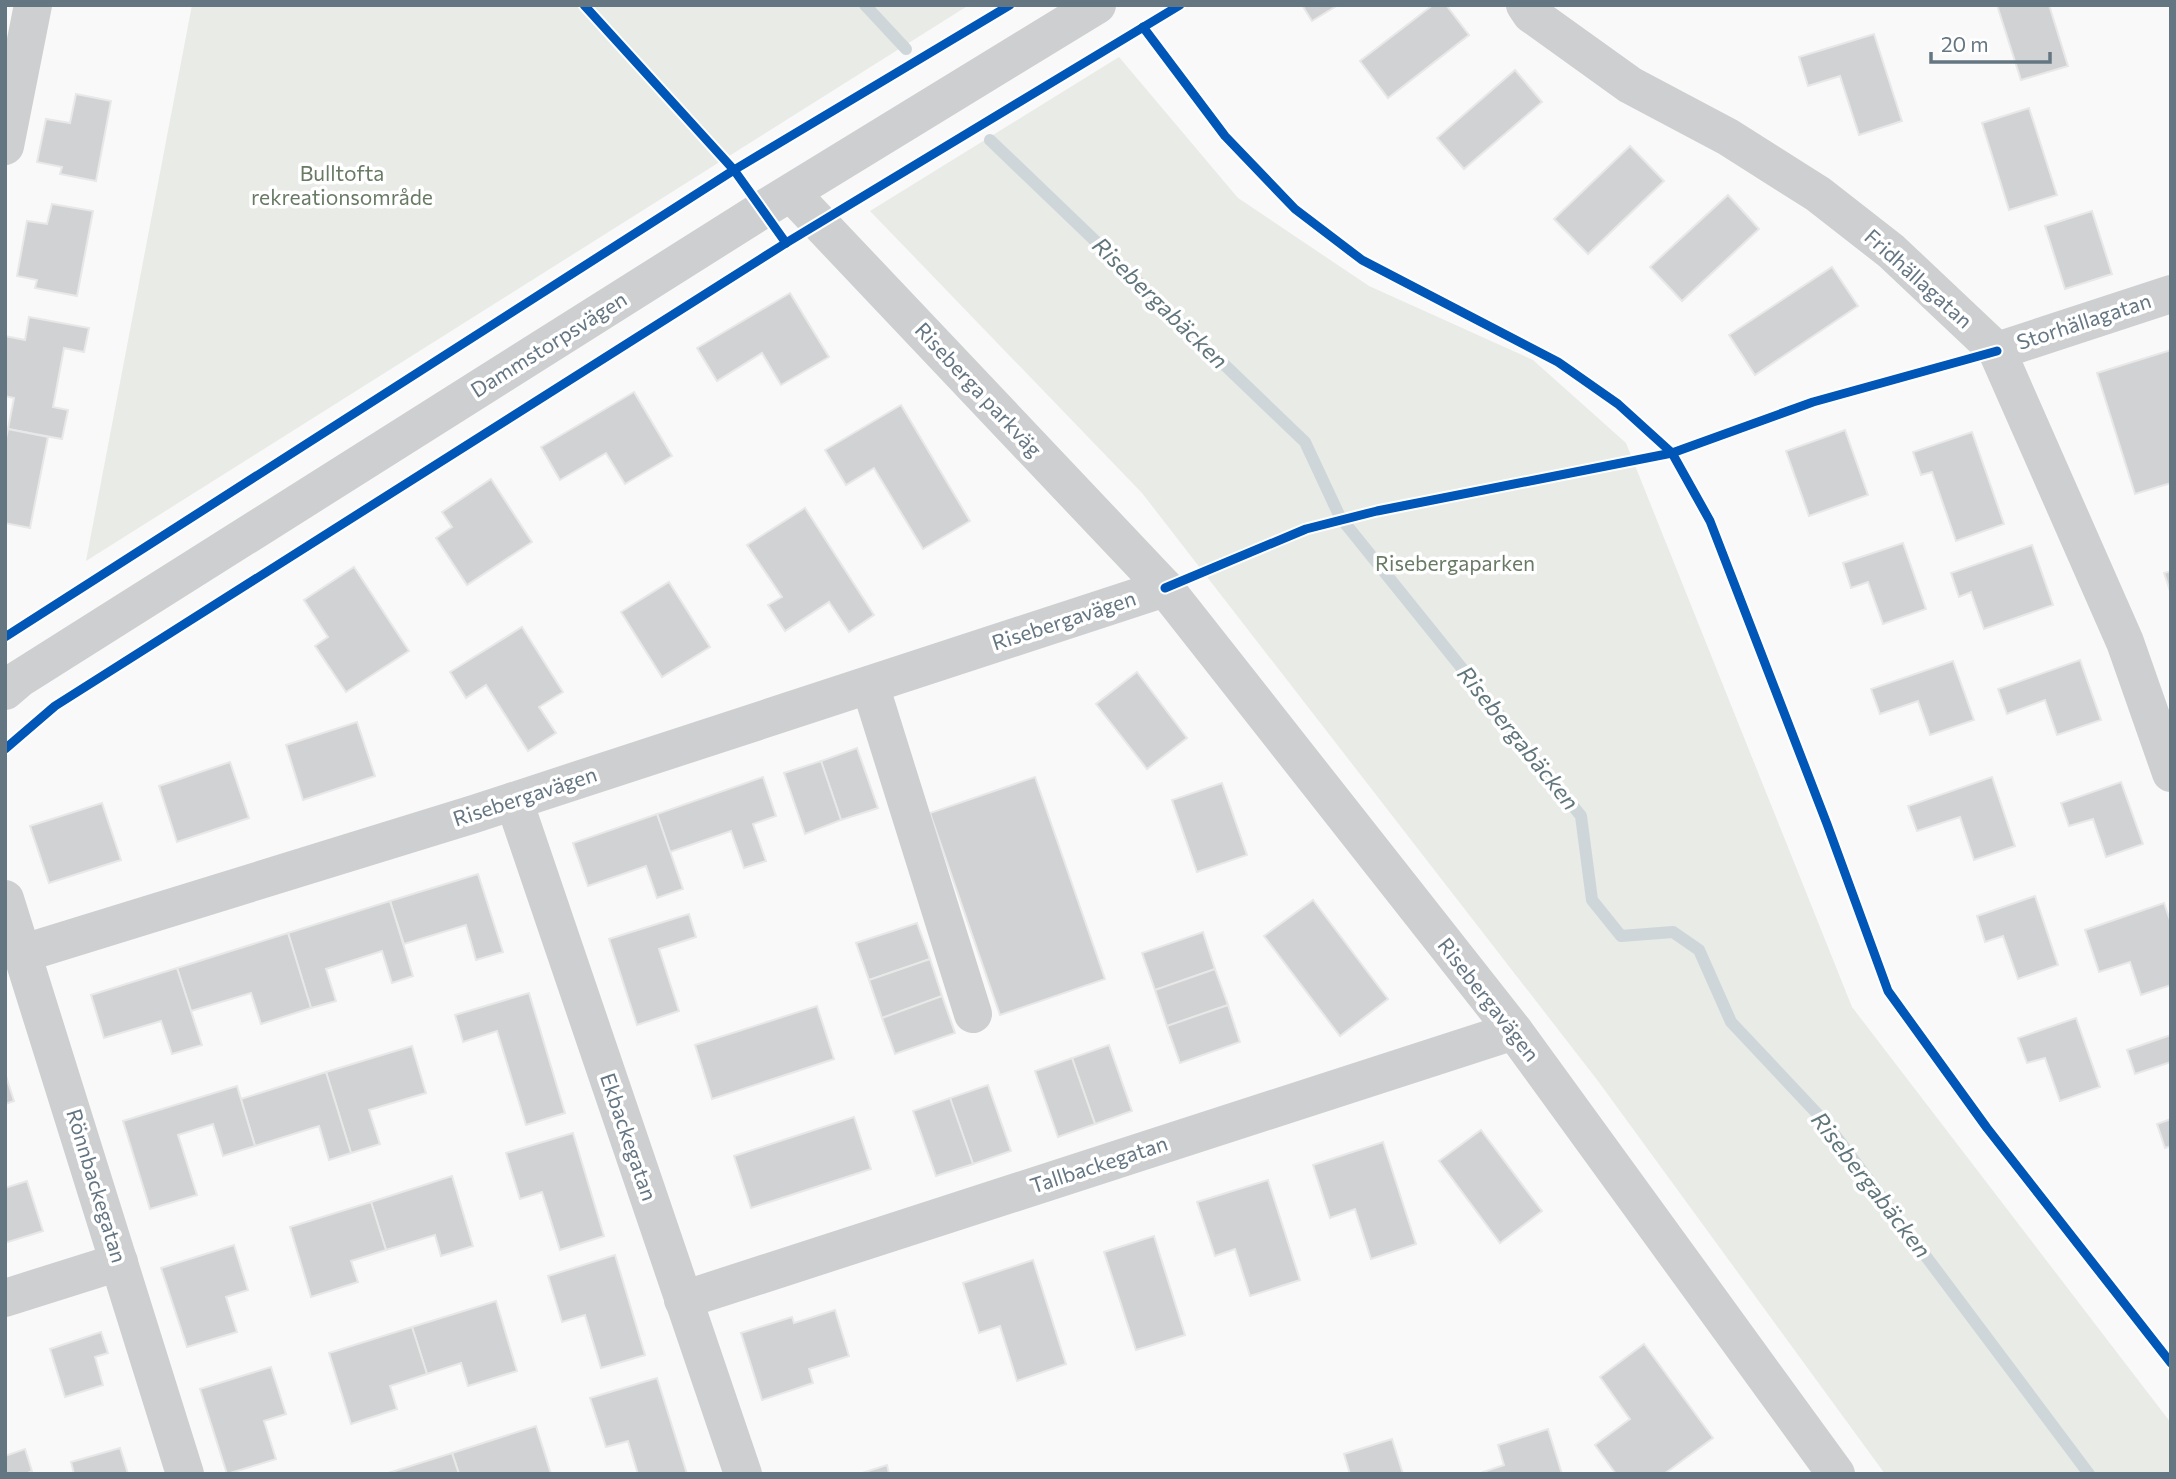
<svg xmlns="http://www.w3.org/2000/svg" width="2176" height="1479" font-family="Commissioner,sans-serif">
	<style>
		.green { fill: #e8ebe6 }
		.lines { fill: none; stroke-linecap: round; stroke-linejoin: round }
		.stream { stroke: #ced6d9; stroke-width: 12 }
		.building { fill: #d0d2d3; stroke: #e8e8e8; stroke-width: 2 }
		.minor { stroke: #cecfd0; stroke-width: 38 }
		.cycleway-casing { stroke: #fff; stroke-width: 13 }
		.cycleway { stroke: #0057b8; stroke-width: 9 }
		.labels { text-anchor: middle; stroke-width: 7; stroke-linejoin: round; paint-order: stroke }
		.park-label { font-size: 21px; fill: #687a64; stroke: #fff }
		.street-label { font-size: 21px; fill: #657683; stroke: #fff }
		.water-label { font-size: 23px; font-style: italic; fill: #60757c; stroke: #fff }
	</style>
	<rect width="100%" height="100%" fill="#f9f9f9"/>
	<!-- green -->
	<g class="green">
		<path d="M192 5H969L86 561Z"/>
		<path d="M1119 57 1238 198 1369 286 1533 360 1626 443 1852 1007 2171 1423V1474H1885L1598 1081 1142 493 870 211Z"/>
	</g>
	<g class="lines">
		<!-- stream -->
		<g class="stream">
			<path d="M865 5 906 49"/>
			<path d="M990 140 1305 442 1340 517 1581 816 1592 900 1621 936 1673 932 1699 950 1731 1022 1826 1123 2089 1474"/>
		</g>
	</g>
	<!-- building -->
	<g class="building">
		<path d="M1302 5H1338L1312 21Z"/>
		<path d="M1433 5H1446L1469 35 1388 98 1360 61Z"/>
		<path d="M1997 5H2049L2068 66 2021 80Z"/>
		<path d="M1874 34 1902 121 1859 135 1840 76 1808 86 1799 57Z"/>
		<path d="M1515 70 1542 102 1464 169 1437 138Z"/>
		<path d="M76 94 111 101 96 181 60 174 62 167 37 162 46 119 70 123Z"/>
		<path d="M2029 108 2057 195 2009 210 1982 123Z"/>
		<path d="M1630 146 1664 181 1588 254 1554 219Z"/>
		<path d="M1728 195 1759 229 1682 301 1650 267Z"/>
		<path d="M52 204 93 211 77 296 35 288 37 280 17 276 27 221 47 224Z"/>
		<path d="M2092 211 2112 274 2065 289 2045 226Z"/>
		<path d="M1832 267 1858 306 1755 375 1729 335Z"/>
		<path d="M790 293 829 357 781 385 762 353 717 381 697 348Z"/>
		<path d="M29 317 89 328 84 352 64 348 53 407 68 410 62 439 8 429 14 398 5 396V336L25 340Z"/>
		<path d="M2171 350V483L2135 494 2097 373Z"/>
		<path d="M634 392 672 456 625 484 606 453 560 480 541 447Z"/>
		<path d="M901 405 970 521 923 549 874 468 846 485 825 450Z"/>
		<path d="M8 429 48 437 30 528 5 523V443Z"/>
		<path d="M1845 430 1868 495 1809 516 1786 451Z"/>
		<path d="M1972 432 2004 524 1956 541 1932 472 1921 475 1913 452Z"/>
		<path d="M491 479 532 542 467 585 436 538 452 527 442 512Z"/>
		<path d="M805 508 874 615 849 632 829 602 785 631 768 605 782 597 747 545Z"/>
		<path d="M1903 543 1926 609 1883 624 1868 582 1851 588 1843 563Z"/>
		<path d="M2032 545 2053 605 1984 629 1971 592 1959 597 1951 573Z"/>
		<path d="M354 567 409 651 346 692 315 646 328 637 304 600Z"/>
		<path d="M2171 571V594L2164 573Z"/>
		<path d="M669 582 710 647 662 677 621 612Z"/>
		<path d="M522 627 563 692 539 707 556 733 528 751 486 685 466 698 450 672Z"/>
		<path d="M2080 660 2101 720 2057 735 2045 700 2007 714 1998 689Z"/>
		<path d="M1953 661 1974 720 1930 735 1918 701 1880 714 1871 689Z"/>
		<path d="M1137 672 1187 738 1147 769 1096 704Z"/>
		<path d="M357 722 375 776 303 800 286 745Z"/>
		<path d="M857 748 878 808 841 820 821 761Z"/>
		<path d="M821 761 841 820 805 834 784 773Z"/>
		<path d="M230 762 249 818 177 842 159 786Z"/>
		<path d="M763 777 776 816 753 824 766 861 744 868 731 831 670 852 657 814Z"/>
		<path d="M1035 777 1105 979 1000 1015 930 813Z"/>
		<path d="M1992 777 2015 846 1974 860 1960 817 1917 831 1908 806Z"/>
		<path d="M2121 782 2143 844 2106 857 2093 819 2069 826 2061 803Z"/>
		<path d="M1222 783 1247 855 1197 872 1172 800Z"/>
		<path d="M102 803 121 860 49 883 30 826Z"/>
		<path d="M657 814 683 889 657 898 646 866 588 886 573 843Z"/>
		<path d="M478 874 503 952 476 960 466 925 404 944 390 901Z"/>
		<path d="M2035 896 2058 965 2018 979 2003 936 1985 942 1977 916Z"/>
		<path d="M1313 900 1388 999 1340 1036 1264 936Z"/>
		<path d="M390 901 413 976 392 983 382 951 326 969 336 1001 311 1008 288 933Z"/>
		<path d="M2164 903 2171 923V985L2141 995 2130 962 2099 972 2085 930Z"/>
		<path d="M689 914 696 937 659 949 679 1011 637 1025 609 939Z"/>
		<path d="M917 923 930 959 869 980 856 943Z"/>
		<path d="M1203 932 1215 969 1155 990 1142 953Z"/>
		<path d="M288 933 311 1008 261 1024 251 993 191 1011 177 968Z"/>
		<path d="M930 959 942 996 882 1018 869 980Z"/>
		<path d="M177 968 202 1045 172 1054 161 1021 104 1038 91 995Z"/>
		<path d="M1215 969 1228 1005 1167 1026 1155 990Z"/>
		<path d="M529 993 565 1113 526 1125 497 1031 463 1042 455 1015Z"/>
		<path d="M942 996 955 1033 895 1054 882 1018Z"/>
		<path d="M1228 1005 1240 1042 1180 1063 1167 1026Z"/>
		<path d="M817 1006 834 1059 712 1099 695 1045Z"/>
		<path d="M2076 1018 2100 1087 2060 1101 2045 1058 2027 1063 2018 1038Z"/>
		<path d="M2171 1035V1062L2135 1074 2127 1050Z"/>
		<path d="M1109 1045 1132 1111 1095 1124 1072 1058Z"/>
		<path d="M412 1046 426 1093 369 1110 380 1144 351 1153 326 1072Z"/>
		<path d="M1072 1058 1095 1124 1058 1137 1035 1071Z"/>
		<path d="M326 1072 351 1153 329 1160 319 1126 255 1146 241 1099Z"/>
		<path d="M5 1073 14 1101 5 1104Z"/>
		<path d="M988 1085 1011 1151 973 1164 950 1098Z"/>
		<path d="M237 1086 255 1146 223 1156 213 1124 178 1135 197 1195 150 1209 123 1121Z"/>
		<path d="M950 1098 973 1164 936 1176 913 1111Z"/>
		<path d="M854 1117 871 1169 751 1208 734 1156Z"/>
		<path d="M2171 1119V1146L2165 1148 2157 1124Z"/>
		<path d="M1481 1130 1542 1211 1500 1243 1439 1161Z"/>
		<path d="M573 1133 604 1236 560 1250 542 1192 520 1199 506 1153Z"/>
		<path d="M1383 1142 1416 1244 1371 1259 1355 1209 1330 1218 1313 1165Z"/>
		<path d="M452 1176 473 1246 441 1256 435 1235 386 1250 371 1202Z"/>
		<path d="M1268 1180 1300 1280 1250 1296 1235 1249 1215 1256 1197 1202Z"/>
		<path d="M27 1181 43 1231 5 1243V1188Z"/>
		<path d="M371 1202 386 1250 351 1261 358 1282 311 1297 290 1227Z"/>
		<path d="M1154 1236 1185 1335 1136 1350 1104 1252Z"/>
		<path d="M234 1245 248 1290 226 1297 237 1332 187 1347 161 1268Z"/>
		<path d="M615 1255 645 1355 601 1368 585 1315 562 1322 548 1276Z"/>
		<path d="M1033 1260 1066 1364 1017 1381 1000 1326 979 1333 963 1283Z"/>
		<path d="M496 1301 517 1371 468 1386 461 1363 427 1374 412 1327Z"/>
		<path d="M835 1310 849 1356 809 1369 813 1383 762 1400 741 1333 792 1317 794 1323Z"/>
		<path d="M412 1327 427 1374 390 1386 397 1409 351 1424 329 1353Z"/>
		<path d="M101 1332 108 1353 95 1357 103 1385 65 1397 50 1349Z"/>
		<path d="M1644 1344 1713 1438 1664 1474H1616L1595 1445 1630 1419 1600 1377Z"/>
		<path d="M271 1367 286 1414 264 1421 276 1459 227 1474 200 1389Z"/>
		<path d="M657 1378 687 1474H638L628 1441 606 1447 590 1398Z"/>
		<path d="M536 1426 551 1474H459L452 1453Z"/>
		<path d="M1548 1429 1562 1474H1484L1483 1472 1504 1465 1498 1445Z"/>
		<path d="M1392 1439 1403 1474H1350L1344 1454Z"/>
		<path d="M120 1448 128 1474H74L71 1462Z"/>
		<path d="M25 1449 32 1471 26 1474H5V1456Z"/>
		<path d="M452 1453 459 1474H385Z"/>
		<path d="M887 1465 889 1474H859Z"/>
	</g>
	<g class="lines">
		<!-- minor -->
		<g class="minor">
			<path d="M1525 5 1531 14 1630 85 1728 137 1818 194 1891 251 1997 351 2125 642 2171 773"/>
			<path d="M5 146 33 5"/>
			<path d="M791 193 1165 588 1514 1031 1836 1474"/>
			<path d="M1997 351 2171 294"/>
			<path d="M870 685 973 1014"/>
			<path d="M5 691 19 679 762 210 1097 5"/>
			<path d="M514 801 743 1474"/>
			<path d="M5 899 185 1474"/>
			<path d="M24 953 474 814 1165 588"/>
			<path d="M5 1298 119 1262"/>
			<path d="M683 1300 1514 1031"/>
		</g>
		<!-- cycleway casing -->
		<g class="cycleway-casing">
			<g id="cycleway">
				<path d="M584 5 734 170 786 243"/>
				<path d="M1143 27 1225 136 1295 209 1362 260 1558 362 1618 404 1672 453 1710 521 1827 824 1888 991 1987 1128 2171 1363"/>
				<path d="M1165 588 1306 529 1377 511 1672 453 1813 402 1997 351"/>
				<path d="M5 637 734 170 1010 5"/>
				<path d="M5 749 55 706 786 243 1180 5"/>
			</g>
		</g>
		<!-- cycleway -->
		<use href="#cycleway" class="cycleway"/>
	</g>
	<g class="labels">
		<!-- park labels -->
		<g class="park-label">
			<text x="342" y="181">Bulltofta<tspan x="342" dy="24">rekreationsområde</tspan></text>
			<text x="1455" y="571">Risebergaparken</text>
		</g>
		<!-- street labels -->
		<g class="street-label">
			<text transform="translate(1918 279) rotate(42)" y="7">Fridhällagatan</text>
			<text transform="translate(2084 322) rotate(-18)" y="7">Storhällagatan</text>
			<text transform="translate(549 345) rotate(-32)" y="7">Dammstorpsvägen</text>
			<text transform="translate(978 390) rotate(47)" y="7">Riseberga parkväg</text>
			<text transform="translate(1064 621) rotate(-18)" y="7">Risebergavägen</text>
			<text transform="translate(525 797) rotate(-18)" y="7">Risebergavägen</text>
			<text transform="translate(1488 1000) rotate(52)" y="7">Risebergavägen</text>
			<text transform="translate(628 1137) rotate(71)" y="7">Ekbackegatan</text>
			<text transform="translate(1099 1165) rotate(-18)" y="7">Tallbackegatan</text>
			<text transform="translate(96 1186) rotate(73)" y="7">Rönnbackegatan</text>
		</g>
		<!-- water labels -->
		<g class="water-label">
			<text transform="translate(1160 303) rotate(44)" y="8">Risebergabäcken</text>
			<text transform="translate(1518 738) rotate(51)" y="8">Risebergabäcken</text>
			<text transform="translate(1871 1185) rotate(52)" y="8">Risebergabäcken</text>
		</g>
	</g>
	<!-- border -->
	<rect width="2176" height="1479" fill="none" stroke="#657683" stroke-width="14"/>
	<!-- scale -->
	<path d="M1931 52v10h119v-10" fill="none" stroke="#657683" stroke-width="3.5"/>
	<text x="1941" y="52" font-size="21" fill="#657683" stroke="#ffffff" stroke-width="5" paint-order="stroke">20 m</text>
</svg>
